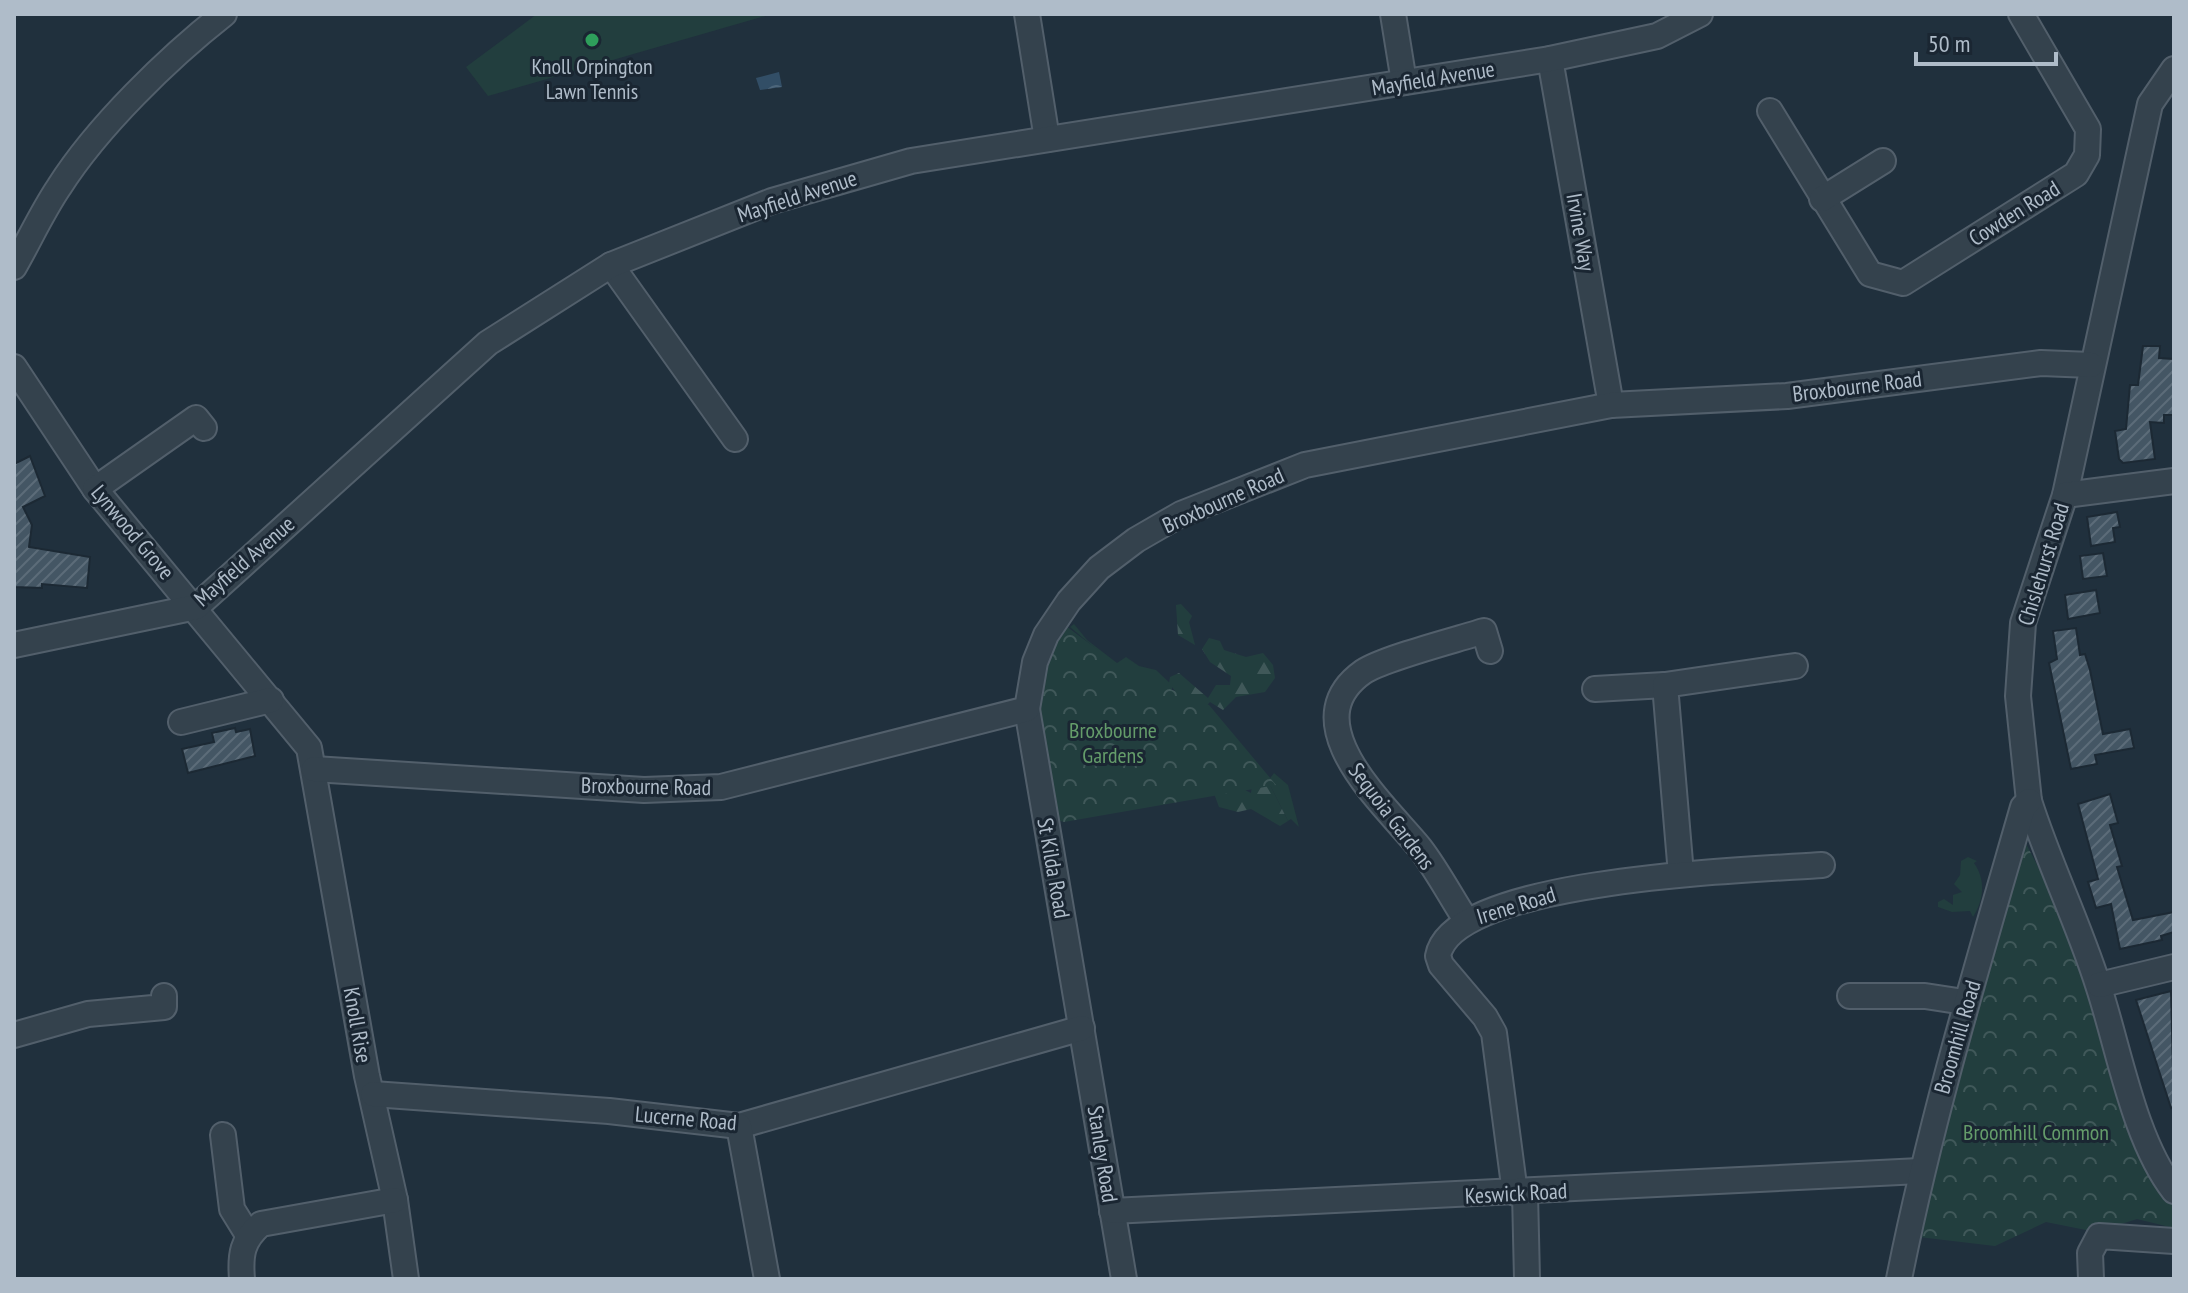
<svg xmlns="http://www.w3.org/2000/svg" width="2188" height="1293" font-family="'PT Sans Narrow',sans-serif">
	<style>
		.grass { fill: #223e3e }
		.forest { fill: url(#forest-firs) }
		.park { fill: url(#park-crowns) }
		.water { fill: url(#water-waves) }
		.building { fill: url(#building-hatch); stroke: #1c2934; stroke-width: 2 }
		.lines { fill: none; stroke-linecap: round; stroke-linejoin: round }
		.minor-casing { stroke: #525f6b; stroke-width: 28 }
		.minor { stroke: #34424d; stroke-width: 24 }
		.leisure-dot { fill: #2e9e5b; stroke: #1a2632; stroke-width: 3 }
		.labels { text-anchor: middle; stroke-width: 6; stroke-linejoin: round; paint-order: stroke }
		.poi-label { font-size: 22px; fill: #afbcc9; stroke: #1a2632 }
		.street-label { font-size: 22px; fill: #afbcc9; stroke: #1a2632 }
		.park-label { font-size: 22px; fill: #649c6a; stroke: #1a2632 }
	</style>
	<defs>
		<pattern id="forest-firs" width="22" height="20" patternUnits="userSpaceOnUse" patternTransform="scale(2)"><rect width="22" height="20" fill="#223e3e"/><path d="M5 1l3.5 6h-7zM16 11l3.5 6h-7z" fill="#405859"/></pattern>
		<pattern id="park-crowns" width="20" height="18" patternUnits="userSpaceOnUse" patternTransform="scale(2)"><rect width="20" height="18" fill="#223e3e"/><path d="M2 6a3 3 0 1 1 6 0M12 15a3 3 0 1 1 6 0" fill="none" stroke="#405859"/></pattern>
		<pattern id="water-waves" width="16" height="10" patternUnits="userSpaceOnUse" patternTransform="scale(2)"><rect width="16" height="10" fill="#324e66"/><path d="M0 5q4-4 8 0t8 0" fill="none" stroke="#4d667b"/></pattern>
		<pattern id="building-hatch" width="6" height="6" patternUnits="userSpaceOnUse" patternTransform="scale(2)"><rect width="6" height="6" fill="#445664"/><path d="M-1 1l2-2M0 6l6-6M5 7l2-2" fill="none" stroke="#5c6c79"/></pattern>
	</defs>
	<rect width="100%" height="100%" fill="#20303d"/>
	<!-- grass -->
	<g class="grass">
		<path d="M537 14H772L488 96 466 67Z"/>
		<path d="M1074 624 1087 640 1117 663 1126 657 1139 666 1156 670 1172 685V692L1120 669 1070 627Z"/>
		<path d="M1274 773 1288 785 1299 827 1291 819 1288 821 1268 781Z"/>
		<path d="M1968 857 1977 861 1974 863C1986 880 1984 900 1973 917L1970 911 1952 912 1938 907V902L1944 899 1953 905V895L1962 892 1954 884 1960 875 1961 861Z"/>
	</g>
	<!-- forest -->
	<g class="forest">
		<path d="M1181 604 1192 616 1189 622 1195 645 1178 635 1176 605Z"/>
		<path d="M1209 638 1220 641 1224 650 1246 657 1263 653 1273 665 1275 678 1265 692 1236 697 1223 710 1210 702 1204 708 1241 788 1251 793 1253 780 1268 781 1288 821 1280 826 1251 809 1238 812 1219 807 1178 695 1169 683 1170 677 1179 673 1208 698 1216 685H1230L1231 676 1210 662 1202 649Z"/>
	</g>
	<!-- park -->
	<g class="park">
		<path d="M1062 623 1126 671 1209 705 1276 785 1064 822 1054 819 1038 690 1041 671Z"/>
		<path d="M2024 840 2095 975 2159 1184 2174 1207V1228L2137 1219 2096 1232 2046 1222 1995 1246 1919 1237 1971 1010Z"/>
	</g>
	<!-- water -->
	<path class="water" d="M779 72 782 87 760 90 756 78Z"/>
	<!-- building -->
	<g class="building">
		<path d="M2143 346H2160L2159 358 2174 359V415H2164V423L2150 422 2155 459 2123 463 2119 459 2115 431 2126 429 2130 385H2138Z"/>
		<path d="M30 456 45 496 23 507 32 525 29 547 90 557 87 588 42 584V588L14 587V464Z"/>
		<path d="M2117 512 2120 527 2113 528 2115 542 2091 546 2087 517Z"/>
		<path d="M2103 553 2107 576 2083 579 2080 556Z"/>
		<path d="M2096 590 2100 613 2068 619 2065 595Z"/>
		<path d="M2076 628 2080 655 2085 654 2090 670 2103 734 2130 729 2134 748 2095 755 2097 764 2071 769 2049 663 2057 659 2053 631Z"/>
		<path d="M235 728 236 732 250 729 255 756 188 773 182 749 214 742 212 733Z"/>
		<path d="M2110 794 2118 823 2110 825 2122 866 2117 867 2133 920 2174 912V932L2161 936 2162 940 2120 949 2111 904 2096 908 2088 882 2098 879 2078 804Z"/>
		<path d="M2171 991 2174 1107 2171 1108 2136 1000Z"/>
	</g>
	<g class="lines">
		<!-- minor casing -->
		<g class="minor-casing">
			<g id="minor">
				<path d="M1027 14 1047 139"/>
				<path d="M1393 14 1404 82"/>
				<path d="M1550 59 1611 405"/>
				<path d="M2174 69 2150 104 2065 495 2023 623 2018 696 2029 801C2049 864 2078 922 2098 985 2119 1048 2133 1138 2174 1191"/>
				<path d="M1770 111 1870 274 1903 283 2076 174 2087 155 2088 129 2021 14"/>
				<path d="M1822 199 1883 161"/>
				<path d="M611 265 735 439"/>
				<path d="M14 267C29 241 42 212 59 187 97 127 168 58 224 14"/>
				<path d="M14 367 95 489 309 748 367 1076 395 1200 406 1279"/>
				<path d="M95 489 196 418 204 428"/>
				<path d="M2065 495 2174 481"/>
				<path d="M14 645 196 607 488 343 611 265 772 201 911 161 1550 59 1657 36 1700 14"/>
				<path d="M1595 689 1665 685"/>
				<path d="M1027 709 1124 1279"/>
				<path d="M181 722 271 700"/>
				<path d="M314 769 644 790 721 787 1027 709 1035 662 1046 635 1069 601 1099 568 1136 540 1181 514 1305 465 1611 405 1787 396 2041 363 2091 365"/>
				<path d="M1681 874 1665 685 1795 666"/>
				<path d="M1466 920C1451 897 1437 870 1420 848 1385 805 1291 723 1363 672 1384 658 1456 640 1484 631L1490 651"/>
				<path d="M2099 985 2174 967"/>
				<path d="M1850 996H1925L1964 1002"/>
				<path d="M14 1035 88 1014 164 1007V996"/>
				<path d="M373 1094 609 1111 739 1126 1082 1028"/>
				<path d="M739 1126 767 1279"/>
				<path d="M223 1135 232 1209 248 1235"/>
				<path d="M1515 1193 1494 1033 1485 1017 1441 965 1438 956C1452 878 1754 870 1822 865"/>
				<path d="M1525 1193 1527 1279"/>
				<path d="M1112 1211 1920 1171"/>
				<path d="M242 1279C240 1255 242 1240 261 1224L395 1200"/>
				<path d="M1899 1279C1931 1119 1978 963 2023 807L2029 801"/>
				<path d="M2091 1279 2090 1253 2099 1236 2174 1241"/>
			</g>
		</g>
		<!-- minor -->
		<use href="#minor" class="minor"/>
	</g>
	<!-- markers -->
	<circle class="leisure-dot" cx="592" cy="40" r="8"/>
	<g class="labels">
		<!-- poi labels -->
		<g class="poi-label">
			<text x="592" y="74">Knoll Orpington<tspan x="592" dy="25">Lawn Tennis</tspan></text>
		</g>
		<!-- street labels -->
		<g class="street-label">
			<text transform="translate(1433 78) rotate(-9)" y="8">Mayfield Avenue</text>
			<text transform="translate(797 196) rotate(-18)" y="8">Mayfield Avenue</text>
			<text transform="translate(2014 213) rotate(-32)" y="8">Cowden Road</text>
			<text transform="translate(1581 232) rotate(80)" y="8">Irvine Way</text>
			<text transform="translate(1857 386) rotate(-7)" y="8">Broxbourne Road</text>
			<text transform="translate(1223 500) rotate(-24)" y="8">Broxbourne Road</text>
			<text transform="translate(133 532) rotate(50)" y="8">Lynwood Grove</text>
			<text transform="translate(244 561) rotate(-41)" y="8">Mayfield Avenue</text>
			<text transform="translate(2043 564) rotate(-73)" y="8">Chislehurst Road</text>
			<text transform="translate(646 786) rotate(1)" y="8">Broxbourne Road</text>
			<text transform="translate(1392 816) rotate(53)" y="8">Sequoia Gardens</text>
			<text transform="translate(1054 868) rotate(80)" y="8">St Kilda Road</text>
			<text transform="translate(1516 905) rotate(-17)" y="8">Irene Road</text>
			<text transform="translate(358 1025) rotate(80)" y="8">Knoll Rise</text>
			<text transform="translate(1957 1037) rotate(-74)" y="8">Broomhill Road</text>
			<text transform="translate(686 1118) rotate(5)" y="8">Lucerne Road</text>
			<text transform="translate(1103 1154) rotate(81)" y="8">Stanley Road</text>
			<text transform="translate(1516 1193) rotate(-3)" y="8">Keswick Road</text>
		</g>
		<!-- park labels -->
		<g class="park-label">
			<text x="1113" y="738">Broxbourne<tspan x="1113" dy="25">Gardens</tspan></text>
			<text x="2036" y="1140">Broomhill Common</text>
		</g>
	</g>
	<!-- border -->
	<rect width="2188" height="1293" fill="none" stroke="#afbcc9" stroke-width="32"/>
	<!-- scale -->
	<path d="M1916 52v12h140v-12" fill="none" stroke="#afbcc9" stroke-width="4"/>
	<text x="1928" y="52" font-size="24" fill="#afbcc9" stroke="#1a2632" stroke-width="6" paint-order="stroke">50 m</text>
</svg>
